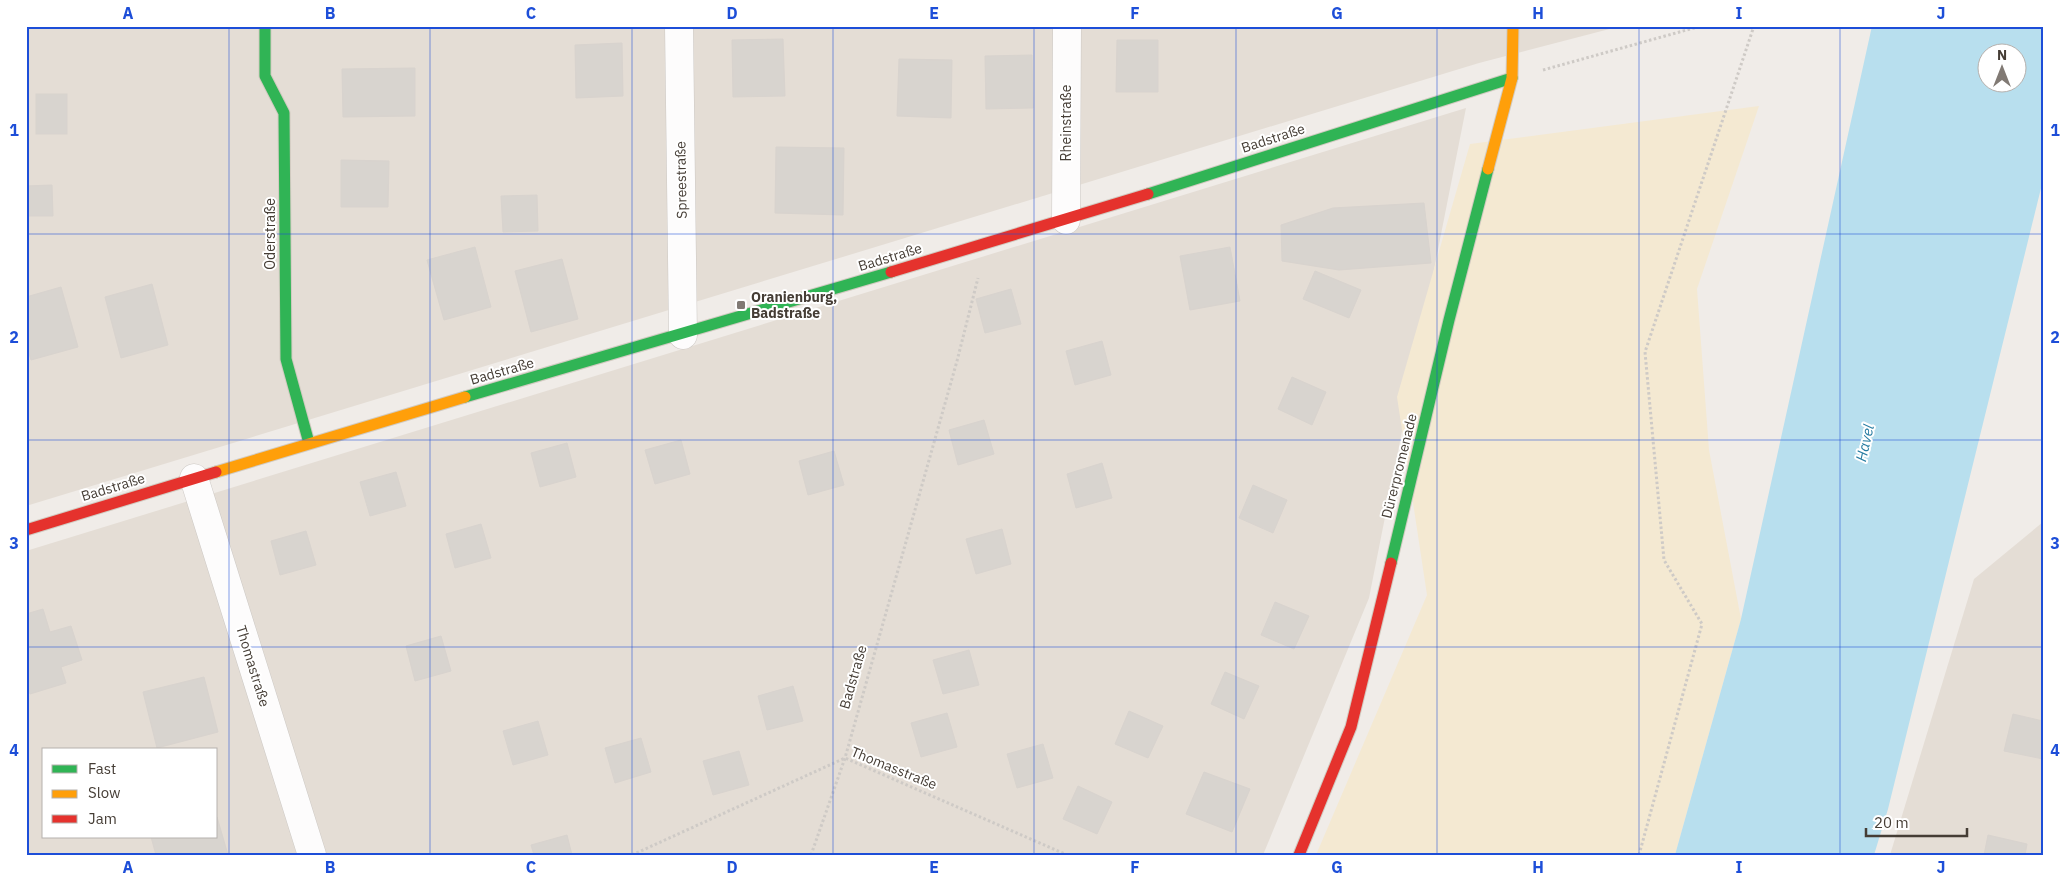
<svg xmlns="http://www.w3.org/2000/svg" width="2069" height="881" font-family="'IBM Plex Sans',sans-serif">
	<style>
		.residential { fill: #e4ddd5; fill-rule: evenodd }
		.sand { fill: #f4e9d2 }
		.water { fill: #b8dfee; fill-rule: evenodd }
		.building { fill: #d8d4cf; stroke: #d8d3ce }
		.lines { fill: none; stroke-linecap: round; stroke-linejoin: round }
		.street-casing { stroke: #ccc8c4; stroke-width: 29 }
		.fast-casing { stroke: #d1cac0; stroke-width: 13 }
		.slow-casing { stroke: #d1cac0; stroke-width: 13 }
		.jam-casing { stroke: #d1cac0; stroke-width: 13 }
		.path { stroke: #cecac6; stroke-width: 3; stroke-dasharray: 2.5 2.5; stroke-linecap: butt }
		.street { stroke: #fdfcfc; stroke-width: 28 }
		.fast { stroke: #30b455; stroke-width: 11 }
		.slow { stroke: #ff9f0a; stroke-width: 11 }
		.jam { stroke: #e5322d; stroke-width: 11 }
		.grid { fill: none; stroke: #1d4ed8; stroke-width: 1; stroke-opacity: 0.55 }
		.poi-dot { fill: #817a74; stroke: #fff; stroke-width: 2 }
		.labels { text-anchor: middle; stroke-width: 4; stroke-linejoin: round; paint-order: stroke }
		.street-label { font-size: 14px; fill: #453d35; stroke: #fff }
		.poi-label { font-size: 14px; font-weight: bold; fill: #453d35; stroke: #fff; text-anchor: start }
		.water-label { font-size: 15px; font-style: italic; fill: #2a7ea3; stroke: #fff }
		.neatline { fill: none; stroke: #1d4ed8; stroke-width: 2 }
		.grid-label { font-size: 16px; text-anchor: middle; font-weight: bold; fill: #1d4ed8 }
	</style>
	<rect width="100%" height="100%" fill="#f0ece8"/>
	<!-- residential -->
	<g class="residential">
		<path d="M26 26H1621L1479 63 26 506Z"/>
		<path d="M1466 108 1369 598 1263 855H26V551ZM44 750H216V837H44Z"/>
		<path d="M2043 522V855H1890L1974 579Z"/>
	</g>
	<!-- sand -->
	<path class="sand" d="M1759 106 1697 289 1709 450 1741 619 1675 855H1316L1427 595 1397 397 1470 144Z"/>
	<!-- water -->
	<path class="water" d="M1872 26H2043V180L1888 809 1874 855H1675L1741 619ZM1986 52H2016V82H1986Z"/>
	<!-- building -->
	<g class="building">
		<rect x="1443" y="26" width="36" height="3"/>
		<path d="M783 39 785 96 733 97 732 40Z"/>
		<path d="M1117 40H1158V92H1116Z"/>
		<path d="M622 43 623 96 576 98 575 45Z"/>
		<path d="M1032 55 1033 108 986 109 985 56Z"/>
		<path d="M899 59 952 60 951 118 897 116Z"/>
		<path d="M415 68V116L343 117 342 69Z"/>
		<rect x="36" y="94" width="31" height="40"/>
		<path d="M776 147 844 148 843 215 775 213Z"/>
		<path d="M341 160 389 161 388 207H341Z"/>
		<path d="M52 185 53 216H26V186Z"/>
		<path d="M537 195 538 231 503 232 501 196Z"/>
		<path d="M1424 203 1431 263 1339 270 1282 261 1281 225 1333 208Z"/>
		<path d="M475 247 491 307 444 320 427 260Z"/>
		<path d="M1230 247 1240 301 1190 310 1180 256Z"/>
		<path d="M562 259 578 319 531 332 515 271Z"/>
		<path d="M1315 271 1361 290 1349 318 1303 299Z"/>
		<path d="M152 284 168 345 121 358 105 297Z"/>
		<path d="M61 287 78 347 31 360 26 343V297Z"/>
		<path d="M1011 289 1021 324 985 333 976 299Z"/>
		<path d="M1102 341 1111 375 1075 385 1066 351Z"/>
		<path d="M1292 377 1326 392 1312 425 1278 409Z"/>
		<path d="M984 420 994 454 958 465 949 430Z"/>
		<path d="M681 440 690 474 655 484 645 450Z"/>
		<path d="M567 443 576 477 540 487 531 453Z"/>
		<path d="M834 451 844 485 808 495 799 461Z"/>
		<path d="M1102 463 1112 498 1076 508 1067 474Z"/>
		<path d="M396 472 406 506 370 516 360 482Z"/>
		<path d="M1253 485 1287 500 1273 533 1239 518Z"/>
		<path d="M481 524 491 558 455 568 446 534Z"/>
		<path d="M1002 529 1011 564 976 574 966 539Z"/>
		<path d="M306 531 316 565 280 575 271 541Z"/>
		<path d="M1275 602 1309 616 1294 649 1261 635Z"/>
		<path d="M43 609 50 632 71 626 82 660 61 667 66 683 30 694 26 682V614Z"/>
		<path d="M441 636 451 671 415 681 406 646Z"/>
		<path d="M969 650 979 685 943 694 933 660Z"/>
		<path d="M1225 672 1259 686 1244 719 1211 704Z"/>
		<path d="M204 677 218 732 157 748 143 692Z"/>
		<path d="M793 686 803 721 767 730 758 696Z"/>
		<path d="M1129 711 1163 726 1148 758 1115 744Z"/>
		<path d="M947 713 957 747 921 757 911 723Z"/>
		<path d="M2013 714 2043 721V759L2004 751Z"/>
		<path d="M538 721 548 755 513 765 503 731Z"/>
		<path d="M641 738 651 772 615 783 605 748Z"/>
		<path d="M1043 744 1053 778 1017 788 1007 754Z"/>
		<path d="M739 751 749 785 713 795 703 761Z"/>
		<path d="M1204 772 1250 789 1232 832 1186 814Z"/>
		<path d="M1078 786 1112 802 1097 834 1063 819Z"/>
		<path d="M217 817 228 855H156L151 837H216Z"/>
		<path d="M567 835 572 855H534L531 845Z"/>
		<path d="M1988 835 2027 844 2025 855H1984Z"/>
	</g>
	<g class="lines">
		<!-- street casing -->
		<g class="street-casing">
			<g id="street">
				<path d="M679 26 683 335"/>
				<path d="M1066 220 1067 26"/>
				<path d="M194 478 312 855"/>
			</g>
		</g>
		<!-- fast casing -->
		<g class="fast-casing">
			<g id="fast">
				<path d="M265 26V76L284 113 286 359 309 443"/>
				<path d="M1148 194 1512 78"/>
				<path d="M465 397 891 272"/>
				<path d="M1391 563 1449 320 1488 169"/>
			</g>
		</g>
		<!-- slow casing -->
		<g class="slow-casing">
			<g id="slow">
				<path d="M1488 169 1512 78 1513 26"/>
				<path d="M216 472 465 397"/>
			</g>
		</g>
		<!-- jam casing -->
		<g class="jam-casing">
			<g id="jam">
				<path d="M891 272 1148 194"/>
				<path d="M26 530 216 472"/>
				<path d="M1299 855 1351 727 1391 563"/>
			</g>
		</g>
		<!-- path -->
		<g class="path">
			<path d="M1543 70 1701 26"/>
			<path d="M632 855 845 758 1067 855"/>
			<path d="M811 855 845 758 957 361 978 278"/>
			<path d="M1639 855 1702 624 1664 560 1645 352 1754 26"/>
		</g>
		<!-- street -->
		<use href="#street" class="street"/>
		<!-- fast -->
		<use href="#fast" class="fast"/>
		<!-- slow -->
		<use href="#slow" class="slow"/>
		<!-- jam -->
		<use href="#jam" class="jam"/>
	</g>
	<!-- grid -->
	<path class="grid" d="M229 26V855M430 26V855M632 26V855M833 26V855M1034 26V855M1236 26V855M1437 26V855M1639 26V855M1840 26V855M26 234H2043M26 440H2043M26 647H2043"/>
	<!-- markers -->
	<rect class="poi-dot" x="736" y="300" width="10" height="10" rx="2.5"/>
	<g class="labels">
		<!-- street labels -->
		<g class="street-label">
			<text transform="translate(1066 123) rotate(-90)" y="5">Rheinstraße</text>
			<text transform="translate(1273 138) rotate(-18)" y="5">Badstraße</text>
			<text transform="translate(681 180) rotate(-91)" y="5">Spreestraße</text>
			<text transform="translate(270 234) rotate(-90)" y="5">Oderstraße</text>
			<text transform="translate(890 257) rotate(-17)" y="5">Badstraße</text>
			<text transform="translate(502 371) rotate(-16)" y="5">Badstraße</text>
			<text transform="translate(1399 466) rotate(-76)" y="5">Dürerpromenade</text>
			<text transform="translate(113 487) rotate(-17)" y="5">Badstraße</text>
			<text transform="translate(253 666) rotate(73)" y="5">Thomastraße</text>
			<text transform="translate(853 677) rotate(-74)" y="5">Badstraße</text>
			<text transform="translate(894 768) rotate(22)" y="5">Thomasstraße</text>
		</g>
		<!-- poi labels -->
		<g class="poi-label">
			<text x="751" y="302">Oranienburg,<tspan x="751" dy="16">Badstraße</tspan></text>
		</g>
		<!-- water labels -->
		<g class="water-label">
			<text transform="translate(1865 443) rotate(-77)" y="5">Havel</text>
		</g>
	</g>
	<!-- border -->
	<rect width="2069" height="881" fill="none" stroke="#ffffff" stroke-width="55"/>
	<!-- legend -->
	<rect x="42" y="748" width="175" height="90" fill="#ffffff" stroke="#b5b1ae"/>
	<rect x="52" y="765" width="25" height="8" fill="#30b455" stroke="#b5b1ae"/>
	<text x="88" y="774" font-size="15" fill="#453d35">Fast</text>
	<rect x="52" y="790" width="25" height="8" fill="#ff9f0a" stroke="#b5b1ae"/>
	<text x="88" y="798" font-size="15" fill="#453d35">Slow</text>
	<rect x="52" y="815" width="25" height="8" fill="#e5322d" stroke="#b5b1ae"/>
	<text x="88" y="824" font-size="15" fill="#453d35">Jam</text>
	<!-- north arrow -->
	<g transform="translate(2002 68)"><circle r="24" fill="#ffffff" stroke="#b5b1ae"/>
	<path d="M0-4L9 19L0 12L-9 19Z" fill="#817a74"/>
	<text y="-8" font-size="14" font-weight="bold" text-anchor="middle" fill="#453d35">N</text>
	</g>
	<!-- scale -->
	<path d="M1866 828v8h101v-8" fill="none" stroke="#453d35" stroke-width="2.5"/>
	<text x="1874" y="828" font-size="15" fill="#453d35" stroke="#ffffff" stroke-width="4" paint-order="stroke">20 m</text>
	<rect x="28" y="28" width="2014" height="826" class="neatline"/>
	<g class="grid-label">
		<text x="128" y="19">A</text>
		<text x="330" y="19">B</text>
		<text x="531" y="19">C</text>
		<text x="732" y="19">D</text>
		<text x="934" y="19">E</text>
		<text x="1135" y="19">F</text>
		<text x="1337" y="19">G</text>
		<text x="1538" y="19">H</text>
		<text x="1739" y="19">I</text>
		<text x="1941" y="19">J</text>
		<text x="14" y="136">1</text>
		<text x="2055" y="136">1</text>
		<text x="14" y="343">2</text>
		<text x="2055" y="343">2</text>
		<text x="14" y="549">3</text>
		<text x="2055" y="549">3</text>
		<text x="14" y="756">4</text>
		<text x="2055" y="756">4</text>
		<text x="128" y="873">A</text>
		<text x="330" y="873">B</text>
		<text x="531" y="873">C</text>
		<text x="732" y="873">D</text>
		<text x="934" y="873">E</text>
		<text x="1135" y="873">F</text>
		<text x="1337" y="873">G</text>
		<text x="1538" y="873">H</text>
		<text x="1739" y="873">I</text>
		<text x="1941" y="873">J</text>
	</g>
</svg>
